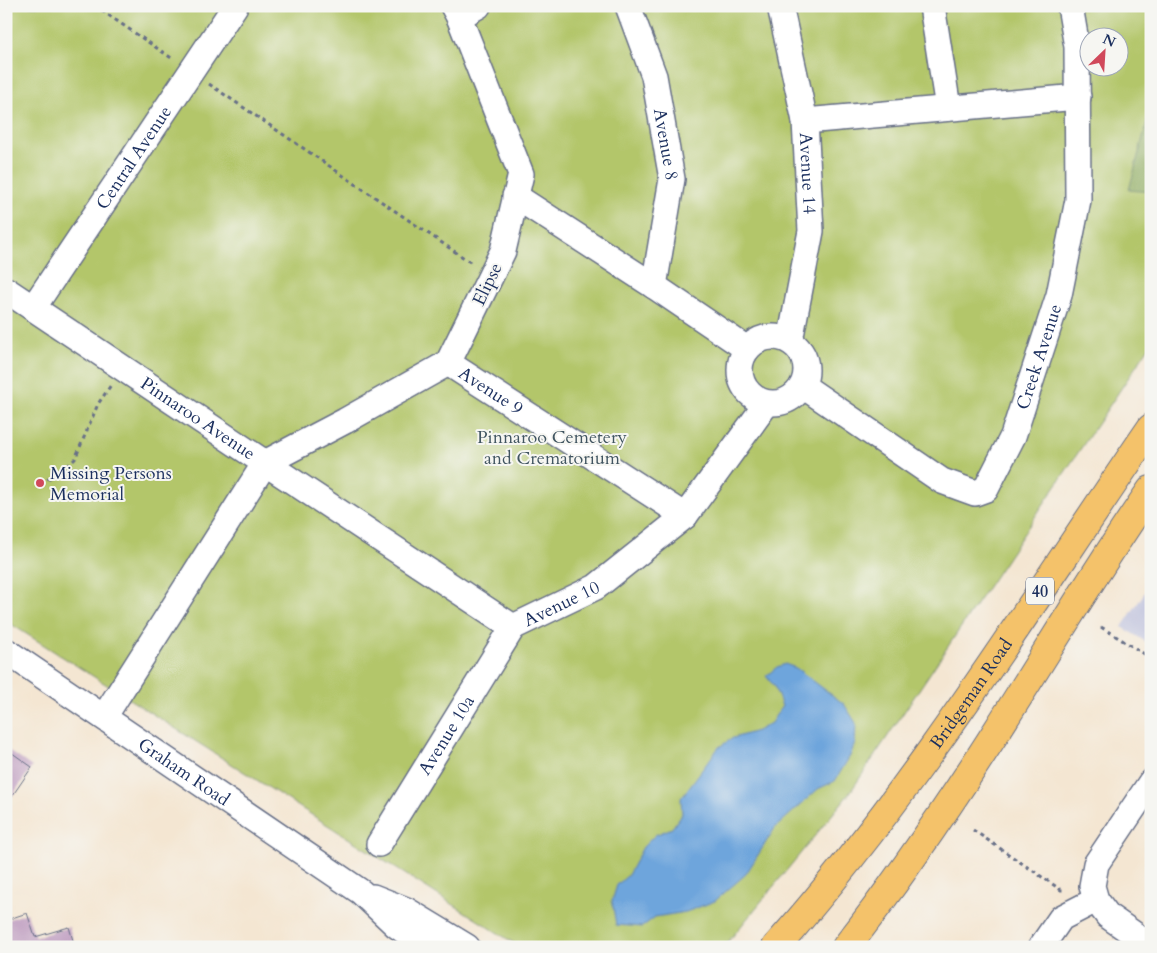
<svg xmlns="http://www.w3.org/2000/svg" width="1157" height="953" font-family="Cardo,serif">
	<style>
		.industrial { fill: #c0c2dd }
		.green { fill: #b3c66a; stroke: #677a64; fill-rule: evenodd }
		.forest { fill: #8eab5e; stroke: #546d5e }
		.water { fill: #6ea5dc; stroke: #446a9d }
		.building { fill: #be9bbf }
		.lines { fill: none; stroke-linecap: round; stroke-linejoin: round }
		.minor-casing { stroke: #676f87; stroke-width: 28 }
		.major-casing { stroke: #676f87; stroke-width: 30 }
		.path { stroke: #676f87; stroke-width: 3; stroke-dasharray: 4 4; stroke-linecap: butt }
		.minor { stroke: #fff; stroke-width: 25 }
		.major { stroke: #f4c26a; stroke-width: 28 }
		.poi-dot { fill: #d1495b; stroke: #f6f6f2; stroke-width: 2 }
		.labels { text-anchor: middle; stroke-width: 4; stroke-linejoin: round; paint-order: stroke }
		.shield { fill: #f6f6f2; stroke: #5d6b8a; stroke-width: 1 }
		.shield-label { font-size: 16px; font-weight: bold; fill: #1b2f5e }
		.street-label { font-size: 18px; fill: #1b2f5e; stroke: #f6f6f2 }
		.park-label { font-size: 18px; fill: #415561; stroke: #f6f6f2 }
		.poi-label { font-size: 18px; fill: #1b2f5e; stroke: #f6f6f2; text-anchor: start }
	</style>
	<rect width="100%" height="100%" fill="#f6f6f2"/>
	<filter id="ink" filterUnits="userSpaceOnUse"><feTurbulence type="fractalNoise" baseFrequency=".02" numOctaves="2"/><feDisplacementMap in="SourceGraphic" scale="10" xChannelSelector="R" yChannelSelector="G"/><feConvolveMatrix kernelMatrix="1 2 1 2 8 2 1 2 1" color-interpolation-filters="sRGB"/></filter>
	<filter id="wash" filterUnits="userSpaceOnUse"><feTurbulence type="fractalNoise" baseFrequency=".0096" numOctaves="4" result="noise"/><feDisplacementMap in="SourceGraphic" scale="20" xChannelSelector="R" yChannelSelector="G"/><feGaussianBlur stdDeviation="1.12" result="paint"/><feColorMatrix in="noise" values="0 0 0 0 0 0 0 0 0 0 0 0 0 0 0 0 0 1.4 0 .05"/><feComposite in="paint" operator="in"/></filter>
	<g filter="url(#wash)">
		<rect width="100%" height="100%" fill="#f4e6d2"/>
		<!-- industrial -->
		<path class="industrial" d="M1151 583V645L1122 627Z"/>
		<!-- green -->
		<path class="green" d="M6 6H1151V344L849 794 724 947H520L6 621ZM1090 38H1120V68H1090Z"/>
		<!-- forest -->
		<path class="forest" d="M1151 107V192L1129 190Z"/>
		<!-- water -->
		<path class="water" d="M785 664 796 668 844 704 856 723 855 743 850 756 835 781 818 789 775 828 746 874 715 901 686 912 655 917 642 927 616 925 612 901 617 885 628 875 643 847 655 835 672 828 682 814 681 798 719 747 733 738 757 731 771 723 782 706 774 686 766 676 777 667Z"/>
		<g id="blocks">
			<!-- building -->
			<g class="building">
				<path d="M8 750 32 767 6 805V752Z"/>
				<path d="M27 913 35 937 69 927 75 947H6V920Z"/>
			</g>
		</g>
	</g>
	<g filter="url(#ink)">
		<use href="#blocks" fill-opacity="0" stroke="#676f87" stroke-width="1"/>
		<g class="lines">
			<!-- minor casing -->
			<g class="minor-casing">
				<g id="minor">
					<path id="s1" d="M453 6 459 17 521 174 503 251 448 363 345 421 265 463 513 627 596 587 685 516 767 403"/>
					<path id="s2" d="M628 6 654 76 672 179 654 286"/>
					<path id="s3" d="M780 6 805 121 811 231 790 341"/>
					<path d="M932 6 948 108"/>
					<path d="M459 17 478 6"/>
					<path d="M805 121 1078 97"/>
					<path d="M515 196 654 286 747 349"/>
					<path id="s4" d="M6 290 265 463 104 717"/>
					<path id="s5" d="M33 308 235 6"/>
					<circle cx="773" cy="370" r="33"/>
					<path id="s6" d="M448 363 685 516"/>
					<path id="s7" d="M803 386 942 481 975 493 986 489 1013 436 1059 295 1078 200 1077 47 1070 6"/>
					<path id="s8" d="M6 651 361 892 396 925 427 947"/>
					<path d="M1151 782 1096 864 1092 886 1096 900 1108 916 1151 946"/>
					<path id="s9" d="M379 844 513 627"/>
					<path d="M373 897 406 910 467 947"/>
					<path d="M1041 947 1061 918 1096 900"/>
				</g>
			</g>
			<!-- major casing -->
			<g class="major-casing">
				<g id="major">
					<path id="s10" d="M776 947C918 787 1030 604 1151 428"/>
					<path d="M846 947C901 877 950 804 998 729 1049 649 1097 568 1151 490"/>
				</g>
			</g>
			<!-- path -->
			<g class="path">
				<path d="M95 6 173 59"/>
				<path d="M209 84 473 264"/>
				<path d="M40 483 61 472 75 459 98 404 111 385"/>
				<path d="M1101 627 1151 658"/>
				<path d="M973 830 1061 890H1064"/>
			</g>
			<!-- minor -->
			<use href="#minor" class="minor"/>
			<!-- major -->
			<use href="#major" class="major"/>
		</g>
	</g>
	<!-- markers -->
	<circle class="poi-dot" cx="40" cy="483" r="5"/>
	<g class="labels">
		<!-- shield labels -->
		<rect class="shield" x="1026" y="577.5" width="28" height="27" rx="4"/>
		<g class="shield-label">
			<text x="1040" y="597">40</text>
		</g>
		<!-- street labels -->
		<g class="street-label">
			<text dy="6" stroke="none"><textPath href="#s2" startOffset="144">Avenue 8</textPath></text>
			<text dy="6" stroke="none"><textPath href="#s5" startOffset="181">Central Avenue</textPath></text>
			<text dy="6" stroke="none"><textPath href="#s3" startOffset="170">Avenue 14</textPath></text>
			<text transform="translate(487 284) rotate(-64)" y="6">Elipse</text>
			<text dy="6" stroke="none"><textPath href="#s7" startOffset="358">Creek Avenue</textPath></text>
			<text dy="6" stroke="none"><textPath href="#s6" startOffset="51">Avenue 9</textPath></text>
			<text dy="6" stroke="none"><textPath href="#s4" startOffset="231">Pinnaroo Avenue</textPath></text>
			<text dy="6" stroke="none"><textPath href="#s1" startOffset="945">Avenue 10</textPath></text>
			<text dy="6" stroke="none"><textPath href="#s10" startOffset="320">Bridgeman Road</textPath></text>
			<text dy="6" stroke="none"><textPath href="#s9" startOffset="128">Avenue 10a</textPath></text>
			<text dy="6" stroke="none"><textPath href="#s8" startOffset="215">Graham Road</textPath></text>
		</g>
		<!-- park labels -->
		<g class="park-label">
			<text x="552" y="443">Pinnaroo Cemetery<tspan x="552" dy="21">and Crematorium</tspan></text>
		</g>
		<!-- poi labels -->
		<g class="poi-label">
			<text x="50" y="479">Missing Persons<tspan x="50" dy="21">Memorial</tspan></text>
		</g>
	</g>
	<!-- margin -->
	<rect width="1157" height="953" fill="none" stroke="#f6f6f2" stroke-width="25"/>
	<!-- north arrow -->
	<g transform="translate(1104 52) rotate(25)"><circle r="24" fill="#f6f6f2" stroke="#9ea6b7"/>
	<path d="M0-4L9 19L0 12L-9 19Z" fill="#d1495b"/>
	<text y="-8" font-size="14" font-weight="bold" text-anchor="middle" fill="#1b2f5e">N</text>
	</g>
</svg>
